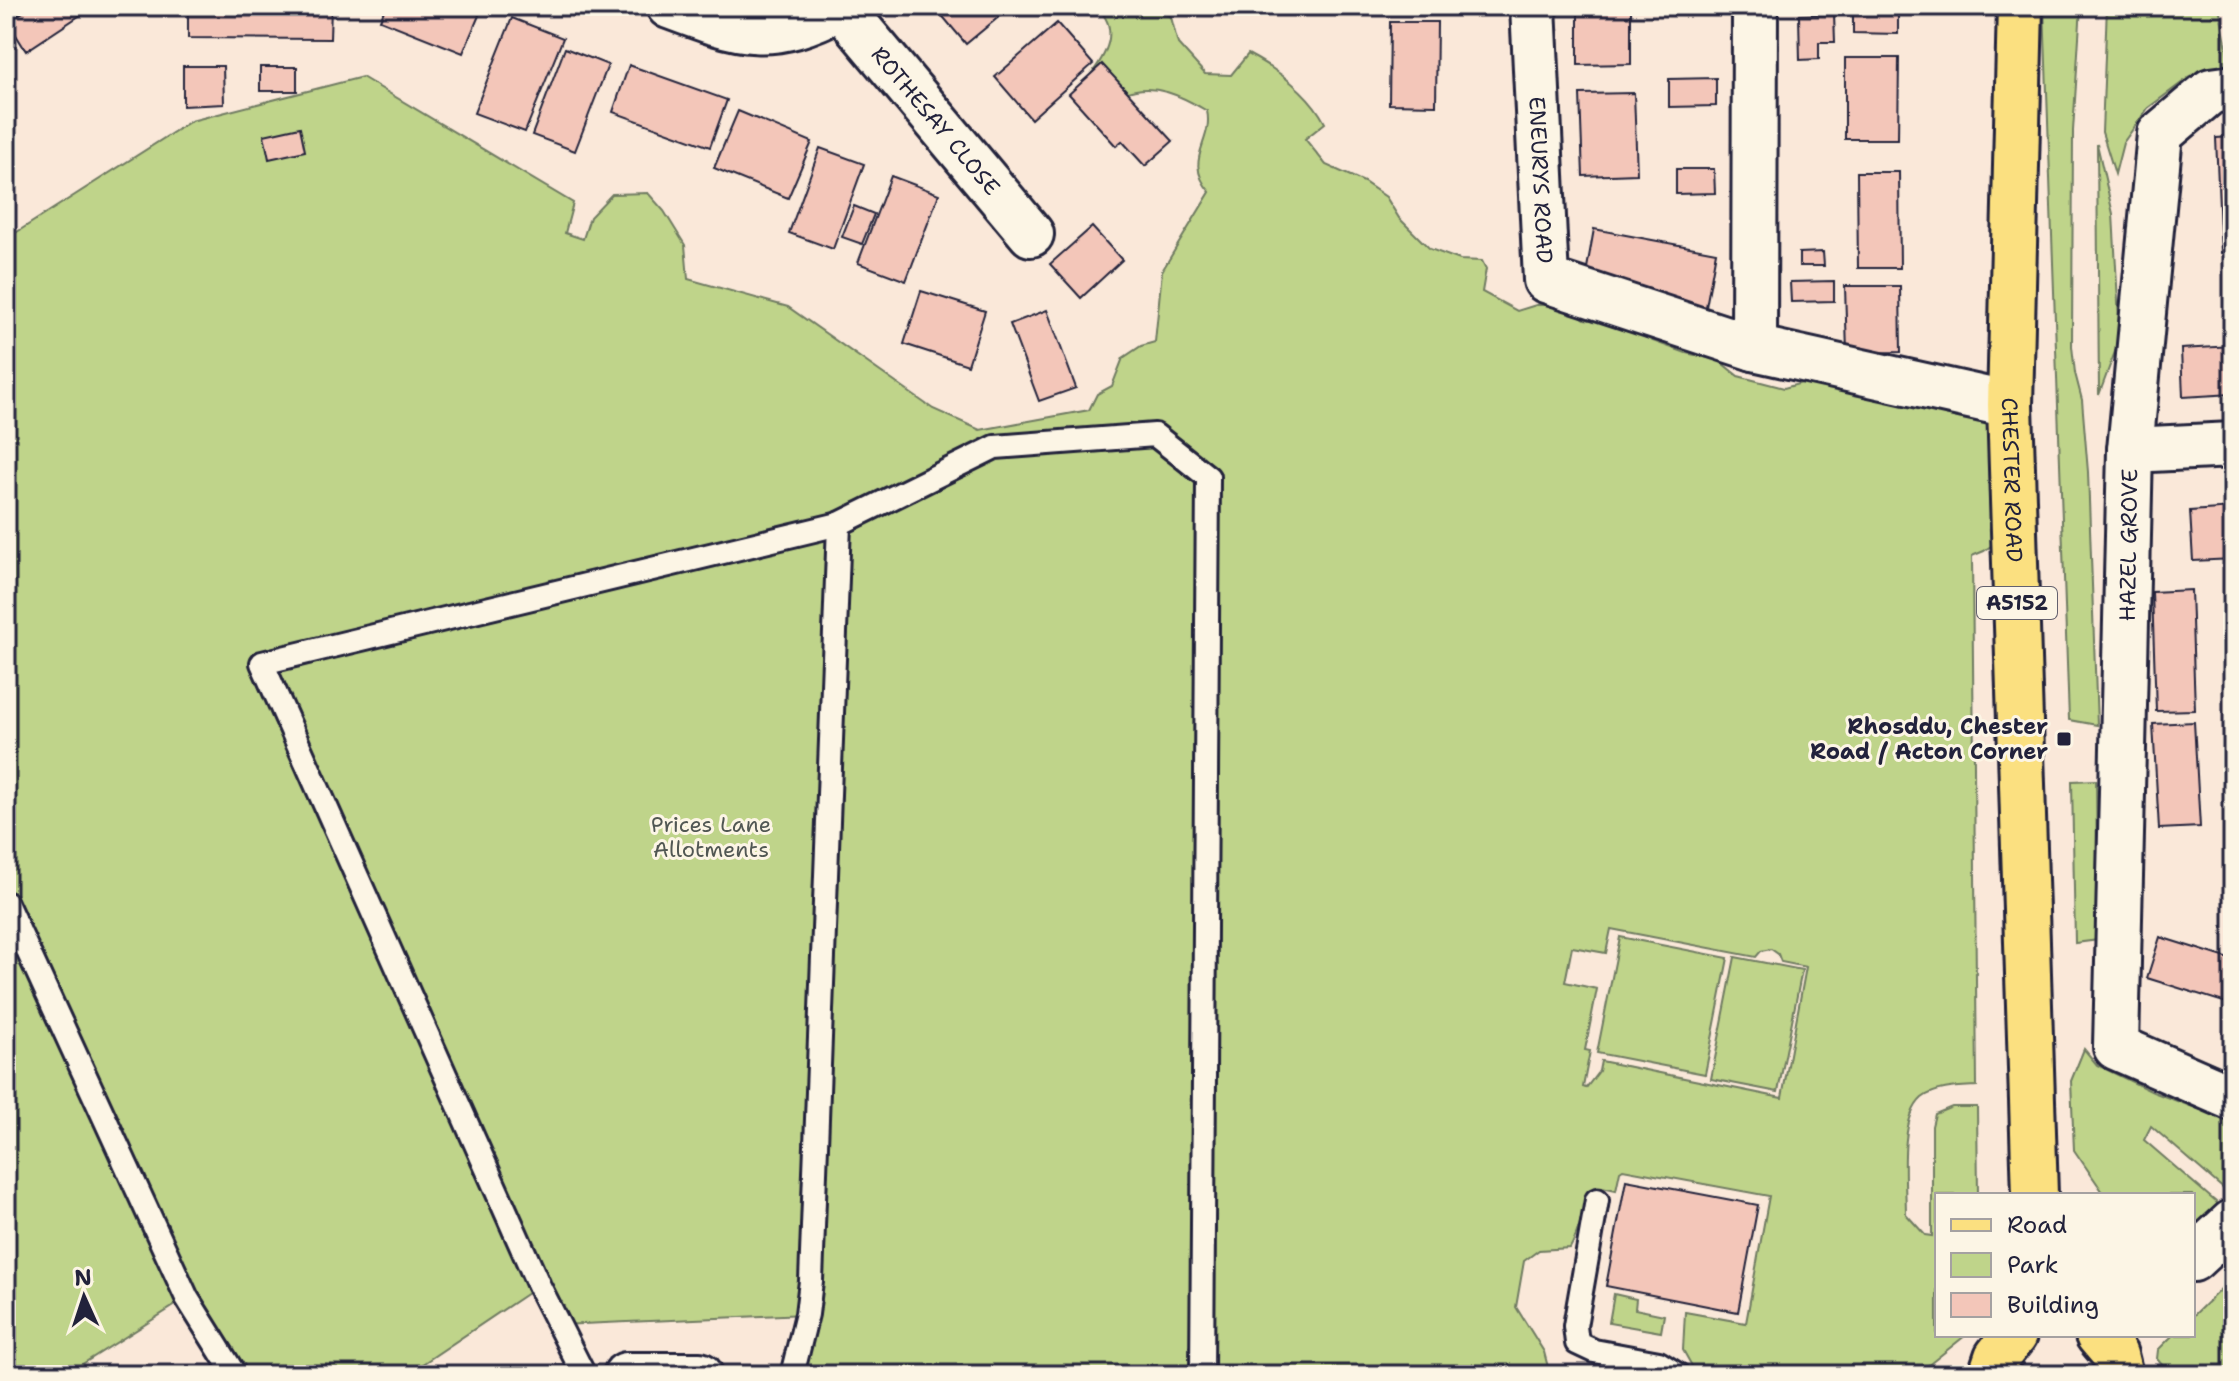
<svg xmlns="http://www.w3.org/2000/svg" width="2239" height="1381" font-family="'Shantell Sans',sans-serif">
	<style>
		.green { fill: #bfd48a; stroke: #707b62; stroke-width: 2; fill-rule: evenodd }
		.building { fill: #f3c6b9; stroke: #22223b; stroke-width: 2 }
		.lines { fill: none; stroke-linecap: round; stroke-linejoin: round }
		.service-casing { stroke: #22223b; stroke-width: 28 }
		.minor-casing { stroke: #22223b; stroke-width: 50 }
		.primary-casing { stroke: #22223b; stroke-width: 50 }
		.service { stroke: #fcf5e5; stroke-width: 22 }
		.minor { stroke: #fcf5e5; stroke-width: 44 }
		.primary { stroke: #fbe080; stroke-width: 44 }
		.poi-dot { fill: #22223b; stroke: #fcf5e5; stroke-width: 3 }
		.labels { text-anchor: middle; stroke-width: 6; stroke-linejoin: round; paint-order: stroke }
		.shield { fill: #fcf5e5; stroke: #63616e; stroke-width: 2 }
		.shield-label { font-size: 20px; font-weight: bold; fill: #22223b }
		.street-label { font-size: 22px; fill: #22223b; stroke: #fcf5e5 }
		.poi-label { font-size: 22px; font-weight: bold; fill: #22223b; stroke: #fcf5e5; text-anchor: end }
		.park-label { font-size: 22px; fill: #515753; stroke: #fcf5e5 }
	</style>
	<rect width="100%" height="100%" fill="#fae8d9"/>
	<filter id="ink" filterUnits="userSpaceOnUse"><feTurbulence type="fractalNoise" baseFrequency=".0125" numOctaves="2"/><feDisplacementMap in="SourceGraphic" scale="16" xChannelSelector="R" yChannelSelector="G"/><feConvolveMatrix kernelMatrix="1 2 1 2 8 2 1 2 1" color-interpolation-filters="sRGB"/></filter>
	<g filter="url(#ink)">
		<!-- green -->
		<g class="green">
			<path d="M1095 6H1152L1171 17 1178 44 1205 74 1231 75 1248 54C1278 70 1309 92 1325 123L1305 139 1326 165 1364 182 1386 197 1399 218 1430 249 1460 260 1482 261 1486 269 1482 292 1517 311 1536 305H1565L1585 319 1618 324 1653 341 1686 353 1718 360 1738 376 1784 388 1809 381 2003 412 1999 540 1984 551 1972 556 1977 1086C1960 1087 1936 1087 1922 1098 1898 1119 1906 1184 1906 1214L1925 1235 1932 1236V1126L1935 1114 1952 1107H1977L1978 1195H1937V1335H1966L1916 1375H1697L1683 1350 1685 1312 1746 1323 1769 1196 1623 1169 1620 1171 1616 1190 1598 1186C1583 1199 1581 1230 1570 1248L1539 1250 1524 1261 1516 1307 1544 1352 1550 1375H792L806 1314 560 1325 531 1291 406 1375H235L187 1298 65 1375H6V239L191 121 362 77 573 203 565 233 583 239 590 217 612 194 648 193 664 211 685 245 688 279 788 307 933 409 980 430 1089 410 1097 394 1112 386 1123 358 1141 346 1155 342 1162 271 1210 192C1182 160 1214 141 1207 111 1182 96 1154 82 1125 93L1088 78C1106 56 1122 28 1095 6ZM1611 929 1756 957 1761 951 1771 949 1778 954 1781 962 1806 967 1782 1098 1601 1061 1599 1071 1586 1088 1583 1087 1590 1051 1585 1050 1597 989 1565 982 1572 947 1606 953Z"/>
			<path d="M2044 6H2081L2073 131 2072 346 2075 373 2082 400 2088 472 2097 725 2069 720Z"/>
			<path d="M2107 6H2219L2231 70 2191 76 2148 108 2123 143 2115 174 2102 132Z"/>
			<path d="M2097 144 2113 214 2120 338 2099 395Z"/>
			<path d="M2096 780 2098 940 2075 943 2072 781Z"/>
			<path d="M1620 937 1728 958 1705 1074 1597 1053Z"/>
			<path d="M1735 957 1802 970 1778 1092 1711 1079Z"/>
			<path d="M2084 1049 2097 1065 2153 1092 2201 1110 2211 1108 2233 1113V1197L2151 1126 2144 1140 2231 1215 2193 1250V1195H2105L2074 1150 2071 1081Z"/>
			<path d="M2233 1277V1375H2175L2167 1371 2157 1359 2158 1350 2173 1335H2193V1316Z"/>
			<path d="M1614 1294 1636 1299 1635 1309 1664 1315 1661 1332 1609 1323Z"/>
		</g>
		<!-- building -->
		<g class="building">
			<path d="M32 6H94L26 51 8 22Z"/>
			<path d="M188 6H331L330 39 188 38Z"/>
			<path d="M386 6H483L463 53 380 20Z"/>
			<path d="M934 6H1012L966 44Z"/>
			<path d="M1578 6H1631V64L1578 65Z"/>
			<path d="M1853 6H1898V34L1853 33Z"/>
			<path d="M1834 14 1835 42H1819V59L1800 60 1799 15Z"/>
			<path d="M512 18 563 38 525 132 474 113Z"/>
			<path d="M1390 22H1437L1436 105 1389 104Z"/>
			<path d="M1057 23 1093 64 1031 119 995 77Z"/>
			<path d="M565 48 608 65 575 151 532 135Z"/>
			<path d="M1845 58H1899L1898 139H1845Z"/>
			<path d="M1102 64 1173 141 1145 166 1122 141 1116 146 1069 94Z"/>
			<path d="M629 65 727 100 710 147 613 112Z"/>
			<path d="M183 66H223L224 104 183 106Z"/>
			<rect x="260" y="67" width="37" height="24"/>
			<path d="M1716 78V106L1669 107V79Z"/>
			<path d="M1634 93 1637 174 1583 176 1580 94Z"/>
			<path d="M738 111 812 142 788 198 714 168Z"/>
			<path d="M300 127 305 151 269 159 264 135Z"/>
			<path d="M2233 137V252L2221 253 2216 138Z"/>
			<path d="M820 148 864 164 833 249 789 233Z"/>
			<path d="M1676 169H1714L1715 193 1676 194Z"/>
			<path d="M1857 172H1899L1900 268H1858Z"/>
			<path d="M891 176 939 194 906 281 858 263Z"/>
			<path d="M854 206 874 214 862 244 842 237Z"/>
			<path d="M1092 227 1122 260 1081 298 1050 264Z"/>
			<path d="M1594 229 1716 252 1706 307 1584 285Z"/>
			<path d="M1823 252 1824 266H1799V253Z"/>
			<path d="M1834 281V301L1791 302 1790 282Z"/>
			<path d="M1845 286H1900L1901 352 1847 353Z"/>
			<path d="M921 291 985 311 968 365 904 344Z"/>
			<path d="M1047 310 1076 388 1039 401 1010 324Z"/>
			<path d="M2233 346V394L2183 397 2181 349Z"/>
			<path d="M2233 508V559L2193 561 2190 511Z"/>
			<path d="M2191 590 2195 710 2156 711 2152 592Z"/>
			<path d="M2194 722 2200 827 2159 829 2153 724Z"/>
			<path d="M2160 937 2233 960V1005L2147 978Z"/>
			<path d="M1626 1180 1758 1205 1738 1312 1606 1286Z"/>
		</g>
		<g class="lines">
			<!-- service casing -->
			<g class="service-casing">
				<g id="service">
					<path d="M6 903 187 1298 235 1375"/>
					<path d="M1597 1200 1575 1326 1577 1343 1594 1351 1659 1363 1678 1375"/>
					<path d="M584 1375 539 1286 262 663 839 524 995 447 1155 435 1208 477 1202 1375"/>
					<path d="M792 1375 807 1314 811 1281 839 524"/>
				</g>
			</g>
			<!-- minor casing -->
			<g class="minor-casing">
				<g id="minor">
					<path d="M669 6C741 33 770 44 842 6"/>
					<path id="s1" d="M1533 6 1546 280 1754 348 2010 405"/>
					<path id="s2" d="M841 7 1031 234"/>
					<path d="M2233 88 2211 91 2160 134 2130 450 2116 1047 2233 1098"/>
					<path d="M1754 348 1755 6"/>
					<path d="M2130 450 2233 445"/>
					<path d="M2193 1259 2233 1222"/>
					<path d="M626 1375H700"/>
				</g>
			</g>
			<!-- primary casing -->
			<g class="primary-casing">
				<g id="primary">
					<path id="s3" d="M2020 6 2010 405 2035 1195"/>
					<path d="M2098 1335 2115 1355 2120 1375"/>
					<path d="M1991 1375 1997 1357 2014 1335"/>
				</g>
			</g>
			<!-- service -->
			<use href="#service" class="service"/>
			<!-- minor -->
			<use href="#minor" class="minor"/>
			<!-- primary -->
			<use href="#primary" class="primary"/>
		</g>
	</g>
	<!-- markers -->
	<rect class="poi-dot" x="2056" y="731" width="16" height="16" rx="4"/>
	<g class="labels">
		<!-- shield labels -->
		<rect class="shield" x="1977" y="587" width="80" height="32" rx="6"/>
		<g class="shield-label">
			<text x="2017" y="610">A5152</text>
		</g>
		<!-- street labels -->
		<g class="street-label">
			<text dy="8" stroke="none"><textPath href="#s2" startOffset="148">ROTHESAY CLOSE</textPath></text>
			<text dy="8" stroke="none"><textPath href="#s1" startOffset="174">ENEURYS ROAD</textPath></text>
			<text dy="8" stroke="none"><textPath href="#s3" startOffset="474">CHESTER ROAD</textPath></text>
			<text transform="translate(2128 545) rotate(-89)" y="8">HAZEL GROVE</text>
		</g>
		<!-- poi labels -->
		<g class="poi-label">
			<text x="2048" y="734">Rhosddu, Chester<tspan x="2048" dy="25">Road / Acton Corner</tspan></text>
		</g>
		<!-- park labels -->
		<g class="park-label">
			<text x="711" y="832">Prices Lane<tspan x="711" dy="25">Allotments</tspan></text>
		</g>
	</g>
	<!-- margin -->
	<rect width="2239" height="1381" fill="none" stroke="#fcf5e5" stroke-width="32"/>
	<rect x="16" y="16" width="2207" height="1349" fill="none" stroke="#22223b" stroke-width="3" filter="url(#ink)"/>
	<!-- legend -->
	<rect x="1935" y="1193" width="260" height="144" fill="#fcf5e5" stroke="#a5a1a1" stroke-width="2"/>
	<rect x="1951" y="1219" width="40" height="12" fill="#fbe080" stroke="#a5a1a1" stroke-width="2"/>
	<text x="2007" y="1233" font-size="24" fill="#22223b">Road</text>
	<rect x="1951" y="1253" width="40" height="24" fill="#bfd48a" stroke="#a5a1a1" stroke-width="2"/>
	<text x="2007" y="1273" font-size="24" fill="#22223b">Park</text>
	<rect x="1951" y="1293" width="40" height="24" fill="#f3c6b9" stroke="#a5a1a1" stroke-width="2"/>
	<text x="2007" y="1313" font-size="24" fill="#22223b">Building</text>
	<!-- north arrow -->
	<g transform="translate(84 1297) rotate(357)" stroke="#fcf5e5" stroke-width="6" paint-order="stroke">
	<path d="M0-6L14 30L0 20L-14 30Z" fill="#22223b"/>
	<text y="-12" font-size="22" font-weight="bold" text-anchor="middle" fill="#22223b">N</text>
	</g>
</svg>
